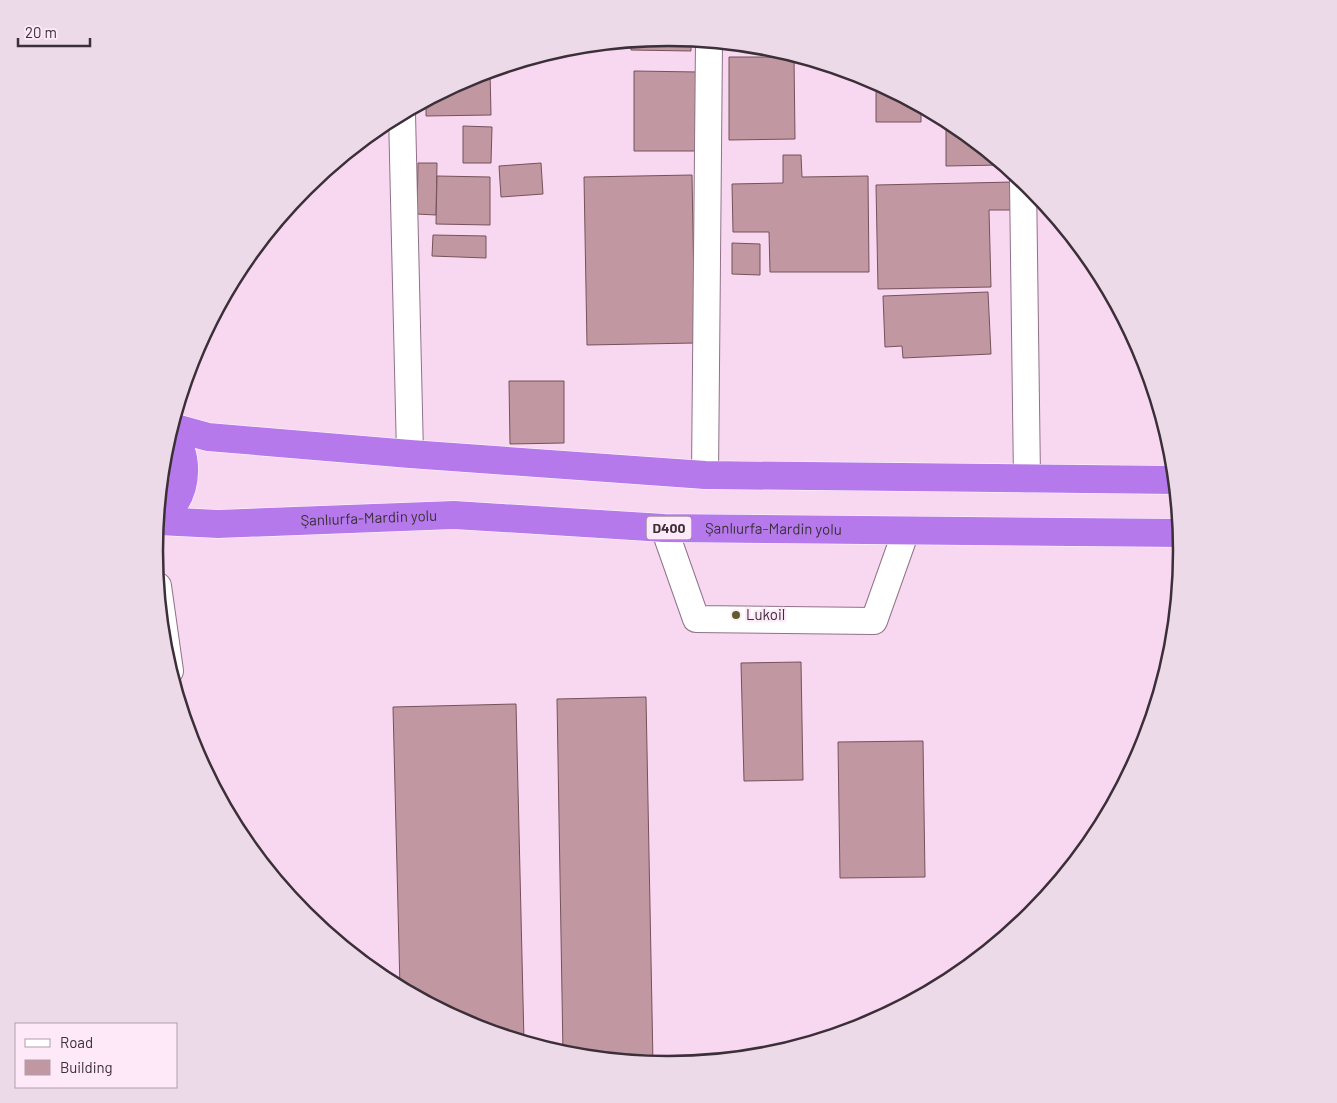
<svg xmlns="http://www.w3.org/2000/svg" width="1337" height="1103" font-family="Barlow,sans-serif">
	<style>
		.building { fill: #c197a1; stroke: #75525b }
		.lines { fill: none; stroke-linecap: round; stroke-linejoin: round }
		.minor-casing { stroke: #8f7288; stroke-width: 28 }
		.highway-casing { stroke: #fff; stroke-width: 29 }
		.minor { stroke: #fff; stroke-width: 26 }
		.highway { stroke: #b579eb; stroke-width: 28 }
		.poi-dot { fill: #5b5d2b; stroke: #fde9f8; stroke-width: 2 }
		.labels { text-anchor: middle; stroke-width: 4.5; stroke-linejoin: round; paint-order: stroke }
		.shield { fill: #fde9f8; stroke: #756772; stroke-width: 1 }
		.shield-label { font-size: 14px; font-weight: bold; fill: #3b2f38 }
		.street-label { font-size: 15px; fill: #3b2f38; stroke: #fde9f8 }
		.poi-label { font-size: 15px; fill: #3b2f38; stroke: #fde9f8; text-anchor: start }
		.rim { fill: none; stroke: #3b2f38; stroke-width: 2.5 }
	</style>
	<rect width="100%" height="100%" fill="#f8d7f0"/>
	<!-- building -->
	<g class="building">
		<path d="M669 38 691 40V51L631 50V41Z"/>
		<path d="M729 57H794L795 139 729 140Z"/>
		<path d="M490 71 491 115 426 116V101L472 77Z"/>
		<path d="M634 71 698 72V151H634Z"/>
		<path d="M876 87H885L921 107V122H876Z"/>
		<path d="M946 120 954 124 1002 165 946 166Z"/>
		<path d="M463 126 492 127 491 163H463Z"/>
		<path d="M783 155H801L802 177 868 176 869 272H770L769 232H733L732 184 783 183Z"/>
		<path d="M418 163H437L436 215 417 214Z"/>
		<path d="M541 163 543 194 501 197 499 166Z"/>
		<path d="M692 175 695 343 587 345 584 177Z"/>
		<path d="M437 176 490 177V225L436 224Z"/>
		<path d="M1014 182 1015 210H989L991 287 878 289 876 185Z"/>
		<path d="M433 235 486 236V258L432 256Z"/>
		<path d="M732 243 760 244V275L732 274Z"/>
		<path d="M988 292 991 354 903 358 902 346 885 347 883 296Z"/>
		<path d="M509 381H564V443L510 444Z"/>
		<path d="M801 662 803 780 744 781 741 663Z"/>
		<path d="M646 697 653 1064 563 1054 557 699Z"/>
		<path d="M516 704 524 1042 472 1026 400 988 393 707Z"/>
		<path d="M923 741 925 877 840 878 838 742Z"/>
	</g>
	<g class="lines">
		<!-- minor casing -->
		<g class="minor-casing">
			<g id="minor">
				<path d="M402 114 410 454"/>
				<path d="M1023 181 1027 479"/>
				<path d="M705 475 709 42"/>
				<path d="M664 528 696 619 874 621 906 531"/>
				<path d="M158 586 170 671"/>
			</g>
		</g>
		<!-- highway casing -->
		<g class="highway-casing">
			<g id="highway">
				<path d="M172 427 208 437 410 454 705 475 1175 480"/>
				<path d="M158 520C162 516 169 512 172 507 188 486 189 453 170 433"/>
				<path id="s1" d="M158 521 218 524 454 515 664 528 1181 533"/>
			</g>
		</g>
		<!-- minor -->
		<use href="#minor" class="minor"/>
		<!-- highway -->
		<use href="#highway" class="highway"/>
	</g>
	<!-- markers -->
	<circle class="poi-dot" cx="736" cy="615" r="5"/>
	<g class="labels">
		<!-- shield labels -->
		<rect class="shield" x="646.5" y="516.5" width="45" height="23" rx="4"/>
		<g class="shield-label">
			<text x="669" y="533">D400</text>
		</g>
		<!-- street labels -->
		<g class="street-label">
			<text dy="5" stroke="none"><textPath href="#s1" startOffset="211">Şanlıurfa-Mardin yolu</textPath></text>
			<text dy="5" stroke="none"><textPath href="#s1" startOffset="616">Şanlıurfa-Mardin yolu</textPath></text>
		</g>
		<!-- poi labels -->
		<g class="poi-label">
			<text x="746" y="620">Lukoil</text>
		</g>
	</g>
	<!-- crop -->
	<path d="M0 0H1337V1103H0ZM163 551a505 505 0 1 1 1010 0a505 505 0 1 1-1010 0Z" fill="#eddae9" fill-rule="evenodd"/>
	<path class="rim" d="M163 551a505 505 0 1 1 1010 0a505 505 0 1 1-1010 0Z"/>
	<!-- legend -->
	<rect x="15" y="1023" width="162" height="65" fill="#fde9f8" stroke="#af9fab"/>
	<rect x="25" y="1039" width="25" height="8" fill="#ffffff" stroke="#af9fab"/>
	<text x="60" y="1048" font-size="15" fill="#3b2f38">Road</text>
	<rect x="25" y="1060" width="25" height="15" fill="#c197a1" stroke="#af9fab"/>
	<text x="60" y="1073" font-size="15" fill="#3b2f38">Building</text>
	<!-- scale -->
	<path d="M18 38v8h72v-8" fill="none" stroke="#3b2f38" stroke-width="2.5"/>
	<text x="25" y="38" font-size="15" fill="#3b2f38" stroke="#fde9f8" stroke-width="4" paint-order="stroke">20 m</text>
</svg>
